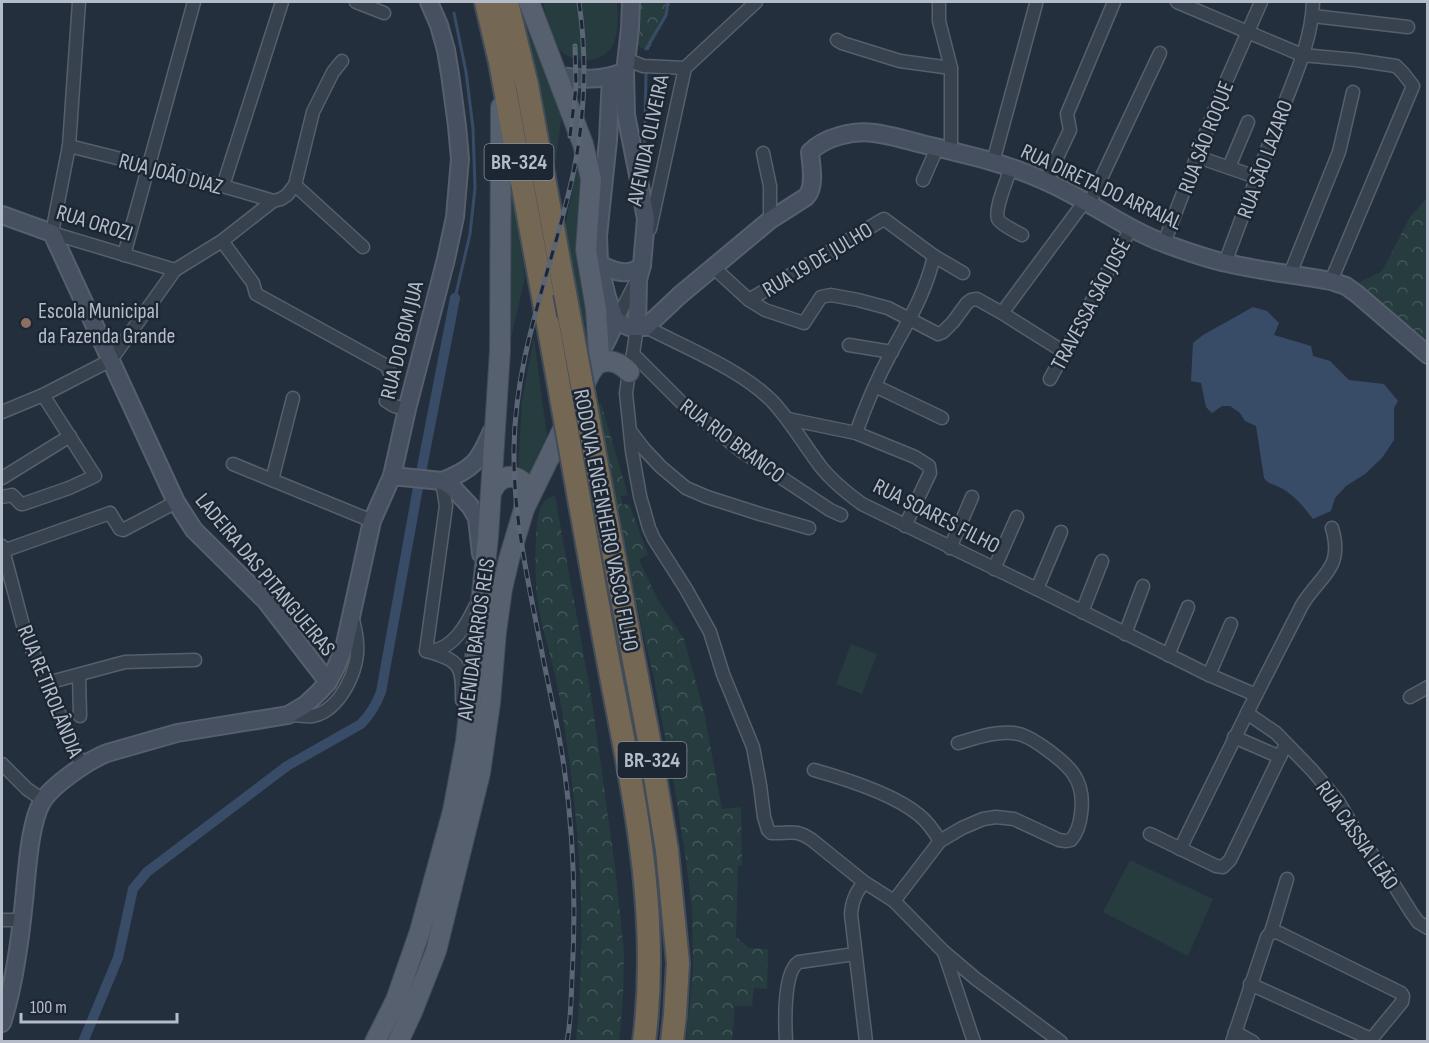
<svg xmlns="http://www.w3.org/2000/svg" width="1429" height="1043" font-family="'Sofia Sans Condensed',sans-serif">
	<style>
		.grass { fill: #263c3f }
		.forest { fill: url(#forest-crowns) }
		.water { fill: #394c67 }
		.lines { fill: none; stroke-linecap: round; stroke-linejoin: round }
		.stream { stroke: #394c67; stroke-width: 3 }
		.canal { stroke: #394c67; stroke-width: 10 }
		.street-casing { stroke: #565f6c; stroke-width: 15 }
		.secondary-casing { stroke: #565f6c; stroke-width: 20 }
		.primary-casing { stroke: #414a57; stroke-width: 22 }
		.highway-casing { stroke: #434c59; stroke-width: 26 }
		.street { stroke: #38414e; stroke-width: 12 }
		.secondary { stroke: #465061; stroke-width: 16 }
		.primary { stroke: #56606e; stroke-width: 20 }
		.highway { stroke: #746855; stroke-width: 22 }
		.rail-casing { stroke: #5a6575; stroke-width: 5 }
		.rail { stroke: #1d2633; stroke-width: 3; stroke-dasharray: 9; stroke-linecap: butt }
		.highway-bridge-casing { stroke: #434c59; stroke-width: 26; stroke-linecap: butt }
		.highway-bridge { stroke: #746855; stroke-width: 22 }
		.education-dot { fill: #8d6e63; stroke: #1d2633; stroke-width: 2 }
		.labels { text-anchor: middle; stroke-width: 5; stroke-linejoin: round; paint-order: stroke }
		.shield { fill: #1d2633; stroke: #878f9c; stroke-width: 1.5 }
		.shield-label { font-size: 21px; font-weight: bold; fill: #b4bcc9 }
		.street-label { font-size: 22px; fill: #b4bcc9; stroke: #1d2633 }
		.poi-label { font-size: 22px; fill: #b4bcc9; stroke: #1d2633; text-anchor: start }
	</style>
	<defs>
		<pattern id="forest-crowns" width="20" height="18" patternUnits="userSpaceOnUse" patternTransform="scale(1.5)"><rect width="20" height="18" fill="#263c3f"/><path d="M2 6a3 3 0 1 1 6 0M12 15a3 3 0 1 1 6 0" fill="none" stroke="#435659"/></pattern>
	</defs>
	<rect width="100%" height="100%" fill="#242f3e"/>
	<!-- grass -->
	<g class="grass">
		<path d="M518 2H522L562 113 553 181Z"/>
		<path d="M543 2H617C618 15 619 30 614 43 604 66 570 65 557 46 550 35 546 14 543 2Z"/>
		<path d="M579 155 605 229 611 263 600 330 587 346 564 232Z"/>
		<path d="M507 188H512L525 278 508 351Z"/>
		<path d="M534 338 547 436 528 477 518 470 522 400Z"/>
		<path d="M851 644 877 654 862 694 836 684Z"/>
		<path d="M1130 860 1213 899 1188 956 1103 912Z"/>
	</g>
	<!-- forest -->
	<g class="forest">
		<path d="M638 2H676L670 3 668 15 648 51 636 45Z"/>
		<path d="M1427 198V341L1356 284 1382 271 1410 217Z"/>
		<path d="M601 404 628 495 621 496 622 505 629 504 648 554 639 560 658 600 684 639 704 712 722 809 741 807 742 865 738 866 736 937 749 948 768 949 767 989 754 988 752 1006H735L732 1041H686L693 969 692 909 686 861 674 783 653 674 632 585 595 405Z"/>
		<path d="M555 496 592 701 615 867 624 952 623 998 619 1041H576C588 924 579 805 558 689 552 658 541 627 537 596 535 578 534 520 541 506 544 500 549 497 555 496Z"/>
	</g>
	<!-- water -->
	<path class="water" d="M1253 307 1267 311 1279 323 1274 335 1311 346 1313 356 1330 361 1349 380 1384 384 1398 401 1394 408V440L1382 458 1365 474 1346 486 1335 498 1331 511 1313 519C1304 507 1294 495 1281 488 1274 484 1269 485 1264 478L1256 426 1245 421 1240 413 1230 406H1222L1212 413 1206 407 1201 383 1191 381 1193 343 1203 335Z"/>
	<g class="lines">
		<!-- stream -->
		<g class="stream">
			<path d="M454 13 466 72 473 128 475 188 470 234 455 298"/>
			<path d="M646 49 666 15 668 2"/>
			<path d="M644 168 646 74"/>
		</g>
		<!-- canal -->
		<path class="canal" d="M83 1042 118 958 133 889 147 872 287 766 361 724C371 714 376 705 381 692L417 493 455 298"/>
		<!-- street casing -->
		<g class="street-casing">
			<g id="street">
				<path d="M79 2 69 146 52 233 175 270"/>
				<path d="M356 2 384 13"/>
				<path d="M939 2V21L951 68V150"/>
				<path d="M1177 2 1302 55 1356 60 1396 66 1403 73 1413 86 1331 281"/>
				<path d="M1313 16 1408 27"/>
				<path d="M837 40 842 43 900 61 951 68"/>
				<path d="M626 59 643 66 685 68"/>
				<path d="M69 146C138 163 206 180 273 201"/>
				<path d="M763 153 770 186V220"/>
				<path d="M1198 157 1256 177"/>
				<path d="M993 162 1036 4"/>
				<path d="M1011 167C1008 178 994 209 998 219 1001 225 1017 232 1022 235"/>
				<path d="M1229 167 1248 122"/>
				<path d="M923 180 937 148"/>
				<path d="M1046 181 1070 130 1067 114 1114 2"/>
				<path d="M295 185 363 247"/>
				<path d="M223 186 282 2"/>
				<path d="M1089 204 1160 53"/>
				<path d="M650 229 685 68 756 2"/>
				<path d="M222 241 253 283 256 294 385 365C396 377 389 388 386 401L394 406 407 409"/>
				<path d="M1164 243 1221 93 1261 2"/>
				<path d="M124 255 194 2"/>
				<path d="M1225 263C1243 215 1260 168 1278 120 1292 83 1312 42 1313 2"/>
				<path d="M713 267 749 300 765 310 804 323 821 297 831 295 858 300 888 308 938 334 943 332 953 322 967 303 971 300 977 299 1002 313 1064 352"/>
				<path d="M1290 274 1339 152 1353 92"/>
				<path d="M749 300 882 220 884 219 934 256 963 273"/>
				<path d="M1002 313 1085 201"/>
				<path d="M616 321 636 282"/>
				<path d="M637 327 633 354 629 372 626 393 632 451 640 496 649 528 654 539 686 589 710 632 723 674 753 747 760 785 764 817 768 830 771 833C790 834 794 828 812 840L864 882 894 901 943 951 976 979 1061 1042"/>
				<path d="M646 327C686 348 740 369 772 401 791 421 804 445 821 467 833 482 847 493 862 504L1037 589 1207 674 1256 695"/>
				<path d="M849 345 892 352"/>
				<path d="M633 354 684 405 740 450 830 510 841 515"/>
				<path d="M1050 379 1131 228"/>
				<path d="M875 386 942 418"/>
				<path d="M2 412 43 395 111 360 175 270 222 241 273 201 281 199 287 195 295 185 313 112 333 72 342 61"/>
				<path d="M788 419 856 433 915 457 929 466 930 473 905 526"/>
				<path d="M631 432 644 449 661 467 686 488 707 497 760 514 809 528"/>
				<path d="M856 433C866 404 878 377 892 351 909 320 926 292 934 256"/>
				<path d="M233 464 372 521"/>
				<path d="M2 478 70 436"/>
				<path d="M272 480 293 398"/>
				<path d="M2 497 12 495 21 504H23L69 488 95 476 43 395"/>
				<path d="M2 546 25 633 57 709 68 731 82 767"/>
				<path d="M950 548 972 497"/>
				<path d="M3 551 110 513 120 529 123 530 176 502"/>
				<path d="M994 569 1017 517"/>
				<path d="M1037 589 1061 532"/>
				<path d="M1082 612 1102 561"/>
				<path d="M1125 634 1143 586"/>
				<path d="M426 651 446 506 442 481"/>
				<path d="M426 651C460 660 463 666 462 700"/>
				<path d="M429 651C453 650 467 624 476 605"/>
				<path d="M1168 655 1188 607"/>
				<path d="M79 675 80 716"/>
				<path d="M1209 675 1231 624"/>
				<path d="M47 683 125 662 195 660"/>
				<path d="M1410 697 1428 687"/>
				<path d="M1247 713 1276 733 1312 770 1338 801 1358 835 1389 877 1411 912 1418 922 1428 928"/>
				<path d="M289 715C297 715 306 717 313 716 340 710 360 669 357 643 357 636 355 628 353 620"/>
				<path d="M1234 737 1280 757"/>
				<path d="M2 764 27 789 43 800"/>
				<path d="M814 770C846 779 894 794 919 815 928 822 934 831 940 841"/>
				<path d="M1150 834 1216 866 1223 867 1230 860 1286 744"/>
				<path d="M1180 849 1256 695 1302 605C1321 574 1344 569 1332 528"/>
				<path d="M864 882C856 893 852 900 851 914L866 1042"/>
				<path d="M894 901 940 841 962 828 983 819 996 817 1014 819 1059 840 1066 841 1071 840C1078 832 1080 823 1081 814 1086 779 1069 765 1042 746 1033 740 1024 734 1013 733 994 731 976 738 958 743"/>
				<path d="M2 920H22"/>
				<path d="M1271 932 1279 933 1401 993 1403 996 1402 1002 1369 1042"/>
				<path d="M944 952 974 1042"/>
				<path d="M1250 984 1371 1039"/>
				<path d="M1235 1032 1253 1042"/>
				<path d="M786 1042C785 1024 783 971 799 962L855 954"/>
				<path d="M1232 1042 1267 937 1271 932 1287 879"/>
			</g>
		</g>
		<!-- secondary casing -->
		<g class="secondary-casing">
			<g id="secondary">
				<path d="M631 2 630 28 625 72 626 115 638 175 646 219 642 265 638 280 637 327"/>
				<path d="M558 76C582 79 598 81 621 73"/>
				<path d="M2 215 52 233 176 502 194 530 265 600 328 682"/>
				<path d="M599 264C613 271 630 278 642 265"/>
				<path d="M616 321 629 327H646L680 295 770 220 806 197C816 187 811 165 810 152 825 137 853 130 874 133 890 135 907 140 922 144 964 154 1006 163 1045 181 1087 199 1123 228 1166 244 1186 251 1207 259 1227 263 1261 271 1297 275 1331 281L1346 286 1357 294 1428 355"/>
				<path d="M599 355 608 338 616 321 607 297 599 264 598 236 608 140 611 77"/>
				<path d="M392 476 442 481 452 487 470 506 477 518 481 554"/>
				<path d="M442 481C474 469 479 461 492 431"/>
				<path d="M2 1023C14 986 20 941 24 901 27 875 29 824 42 802 52 785 89 760 107 753L177 733 288 715 305 705 319 692 328 682 337 665 345 644 372 521 392 476 407 409 446 259 455 217 460 159 457 126 450 74 446 50 439 25 429 2"/>
			</g>
		</g>
		<!-- primary casing -->
		<g class="primary-casing">
			<g id="primary">
				<path d="M590 373C592 371 594 367 596 365 608 357 621 363 629 372"/>
				<path d="M492 491C494 487 497 482 501 480 509 474 522 477 525 487 526 493 525 500 524 506"/>
				<path d="M375 1042 396 1000 420 931 453 811 466 741 488 537 500 351 501 107"/>
				<path d="M398 1042 412 1012 436 951 480 773 490 703 496 632 502 589 509 559 524 509 599 355 596 309 586 250 591 179 583 144 529 2"/>
			</g>
		</g>
		<!-- highway casing -->
		<g class="highway-casing">
			<g id="highway">
				<path d="M486 2 500 62 548 324"/>
				<path d="M507 2 527 85 565 293"/>
				<path d="M600 482 649 740 667 850 678 963 675 1015 672 1042"/>
				<path d="M580 504C592 570 603 636 616 702 638 815 659 925 644 1042"/>
			</g>
		</g>
		<!-- street -->
		<use href="#street" class="street"/>
		<!-- secondary -->
		<use href="#secondary" class="secondary"/>
		<!-- primary -->
		<use href="#primary" class="primary"/>
		<!-- highway -->
		<use href="#highway" class="highway"/>
		<!-- rail casing -->
		<g class="rail-casing">
			<g id="rail">
				<path d="M570 136 576 87 575 46"/>
				<path d="M567 1042C571 1021 571 999 572 978 576 908 574 837 564 767 559 731 550 694 543 658 530 589 513 520 514 449 515 351 554 264 574 170 585 115 587 57 579 2"/>
			</g>
		</g>
		<!-- rail -->
		<use href="#rail" class="rail"/>
		<!-- highway-bridge casing -->
		<g class="highway-bridge-casing">
			<g id="highway-bridge">
				<path d="M565 293 600 482"/>
				<path d="M548 324 580 504"/>
			</g>
		</g>
		<!-- highway-bridge -->
		<use href="#highway-bridge" class="highway-bridge"/>
	</g>
	<!-- markers -->
	<circle class="education-dot" cx="26" cy="323" r="6"/>
	<g class="labels">
		<!-- shield labels -->
		<g class="shield">
			<rect x="484.5" y="144" width="69" height="36" rx="4.5"/>
			<rect x="617.5" y="742" width="69" height="36" rx="4.5"/>
		</g>
		<g class="shield-label">
			<text x="519" y="169">BR-324</text>
			<text x="652" y="767">BR-324</text>
		</g>
		<!-- street labels -->
		<g class="street-label">
			<text transform="translate(1205 137) rotate(-69)" y="8">RUA SÃO ROQUE</text>
			<text transform="translate(647 140) rotate(-78)" y="8">AVENIDA OLIVEIRA</text>
			<text transform="translate(1264 159) rotate(-70)" y="8">RUA SÃO LAZARO</text>
			<text transform="translate(171 173) rotate(15)" y="8">RUA JOÃO DIAZ</text>
			<text transform="translate(1102 186) rotate(25)" y="8">RUA DIRETA DO ARRAIAL</text>
			<text transform="translate(95 222) rotate(17)" y="8">RUA OROZI</text>
			<text transform="translate(817 259) rotate(-31)" y="8">RUA 19 DE JULHO</text>
			<text transform="translate(1090 304) rotate(-62)" y="8">TRAVESSA SÃO JOSÉ</text>
			<text transform="translate(401 340) rotate(-76)" y="8">RUA DO BOM JUA</text>
			<text transform="translate(733 440) rotate(37)" y="8">RUA RIO BRANCO</text>
			<text transform="translate(937 515) rotate(27)" y="8">RUA SOARES FILHO</text>
			<text transform="translate(607 520) rotate(79)" y="8">RODOVIA ENGENHEIRO VASCO FILHO</text>
			<text transform="translate(266 574) rotate(50)" y="8">LADEIRA DAS PITANGUEIRAS</text>
			<text transform="translate(475 639) rotate(-82)" y="8">AVENIDA BARROS REIS</text>
			<text transform="translate(51 691) rotate(68)" y="8">RUA RETIROLÂNDIA</text>
			<text transform="translate(1358 835) rotate(55)" y="8">RUA CASSIA LEÃO</text>
		</g>
		<!-- poi labels -->
		<g class="poi-label">
			<text x="38" y="318">Escola Municipal<tspan x="38" dy="25">da Fazenda Grande</tspan></text>
		</g>
	</g>
	<!-- border -->
	<rect width="1429" height="1043" fill="none" stroke="#b4bcc9" stroke-width="6"/>
	<!-- scale -->
	<path d="M21 1013v9h156v-9" fill="none" stroke="#b4bcc9" stroke-width="3"/>
	<text x="30" y="1013" font-size="18" fill="#b4bcc9" stroke="#1d2633" stroke-width="4.5" paint-order="stroke">100 m</text>
</svg>
